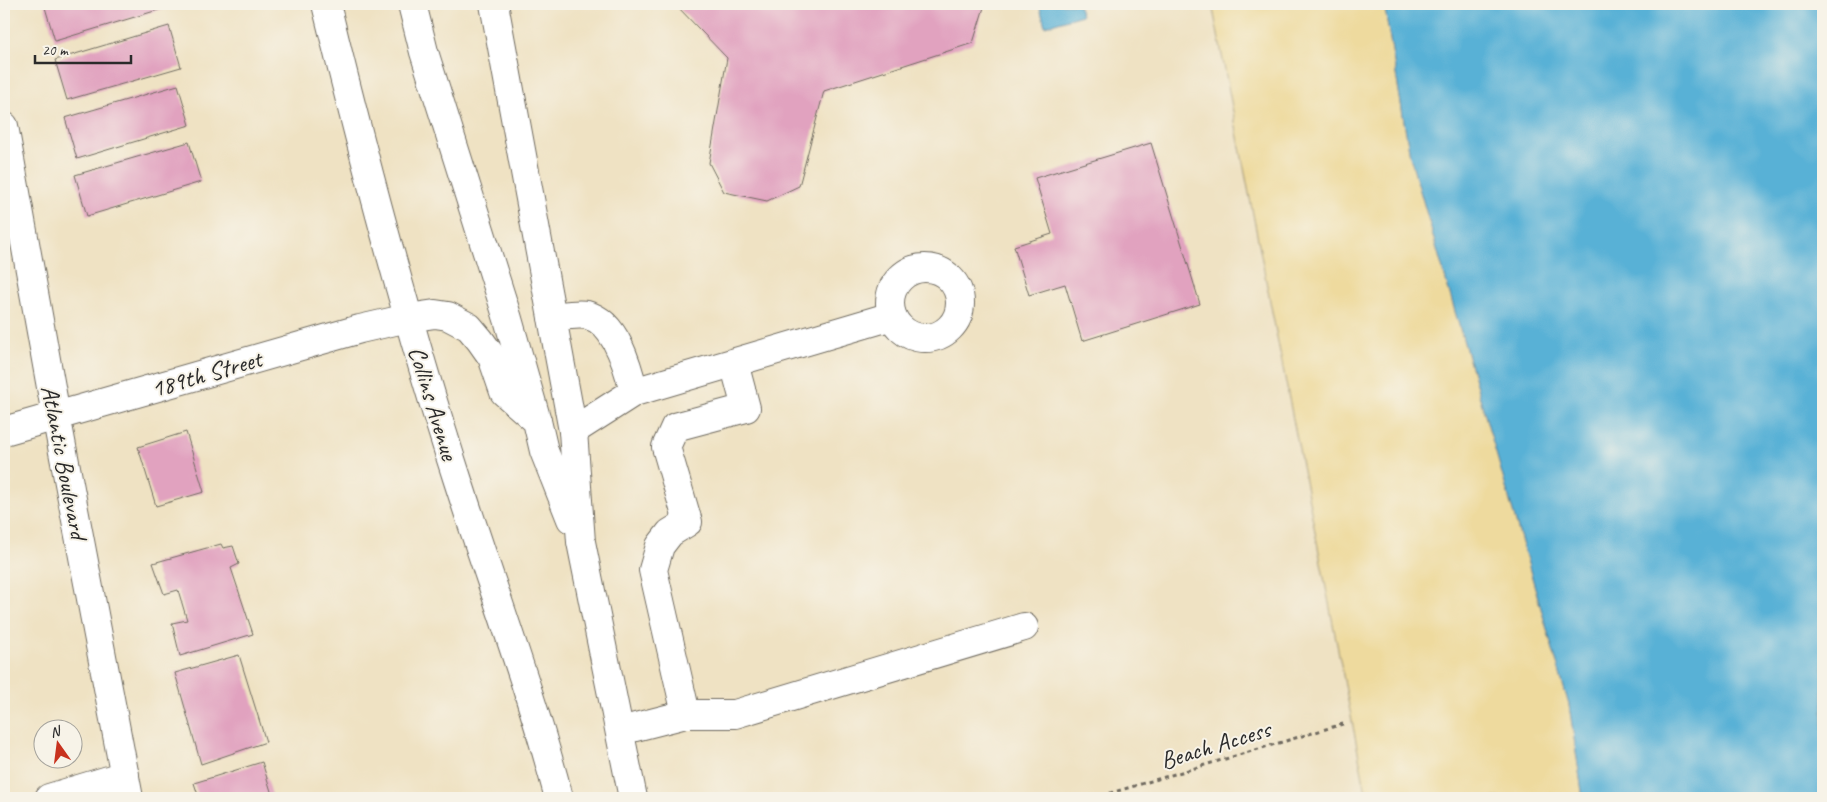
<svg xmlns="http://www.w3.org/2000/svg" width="1827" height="802" font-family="Caveat,sans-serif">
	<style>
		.sand { fill: #eeda9e; stroke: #8c8264 }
		.water { fill: #59b1d6; stroke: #426e80 }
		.building { fill: #e1a2bf }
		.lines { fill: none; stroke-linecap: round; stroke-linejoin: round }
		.minor-casing { stroke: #706b60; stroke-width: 30 }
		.major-casing { stroke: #706b60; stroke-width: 30 }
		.highway-casing { stroke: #706b60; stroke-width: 30 }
		.path { stroke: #706b60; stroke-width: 3; stroke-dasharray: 4 4; stroke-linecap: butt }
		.minor { stroke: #fff; stroke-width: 28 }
		.major { stroke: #fff; stroke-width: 28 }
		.highway { stroke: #fff; stroke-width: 28 }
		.labels { text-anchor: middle; stroke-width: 4; stroke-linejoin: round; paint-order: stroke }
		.street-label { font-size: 25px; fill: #2b2b2b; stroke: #f7f3e8 }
	</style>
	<rect width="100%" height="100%" fill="#f7f3e8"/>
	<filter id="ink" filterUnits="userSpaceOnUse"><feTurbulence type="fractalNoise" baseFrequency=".02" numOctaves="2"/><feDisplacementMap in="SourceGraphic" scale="10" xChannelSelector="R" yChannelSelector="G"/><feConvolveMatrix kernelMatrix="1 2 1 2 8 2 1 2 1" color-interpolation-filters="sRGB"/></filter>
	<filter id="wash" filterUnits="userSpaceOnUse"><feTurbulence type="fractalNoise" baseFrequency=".0096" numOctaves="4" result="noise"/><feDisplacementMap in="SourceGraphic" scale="20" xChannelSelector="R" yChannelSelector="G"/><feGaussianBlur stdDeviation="1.12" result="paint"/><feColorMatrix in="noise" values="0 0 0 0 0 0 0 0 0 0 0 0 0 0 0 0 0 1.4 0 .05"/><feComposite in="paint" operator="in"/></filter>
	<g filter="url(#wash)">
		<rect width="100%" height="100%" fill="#efe2c3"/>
		<!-- sand -->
		<path class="sand" d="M1212 4H1384L1410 156 1569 705 1583 798H1367Z"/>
		<!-- water -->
		<g class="water">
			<path d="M1039 4H1078L1082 15 1045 26Z"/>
			<path d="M1384 4H1823V798H1583L1569 705 1410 156Z"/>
		</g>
		<g id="blocks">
			<!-- building -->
			<g class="building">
				<path d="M44 4H167L168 7 55 41Z"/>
				<path d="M675 4H985L973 43 824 91 799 186 767 201 724 192 709 163 727 58Z"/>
				<path d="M169 26 181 67 67 100 55 60Z"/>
				<path d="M178 85 190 125 77 159 65 118Z"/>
				<path d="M189 142 201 182 87 216 75 175Z"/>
				<path d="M1151 143 1200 304 1082 341 1065 284 1029 295 1014 246 1052 234 1035 178Z"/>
				<path d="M186 432 204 492 156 506 138 447Z"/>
				<path d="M221 544 223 548 233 546 239 564 231 568 253 634 180 656 172 623 187 620 178 590 164 594 153 563Z"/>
				<path d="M239 655 266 742 201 764 175 673Z"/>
				<path d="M262 762 273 798H199L194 783Z"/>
			</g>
		</g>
	</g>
	<g filter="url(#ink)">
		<use href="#blocks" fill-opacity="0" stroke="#706b60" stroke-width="1"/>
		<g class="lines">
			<!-- minor casing -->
			<g class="minor-casing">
				<g id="minor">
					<path d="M4 126 56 415 129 798"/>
					<circle cx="925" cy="303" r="35"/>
					<path d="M552 317C562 316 577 313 587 315 616 322 628 367 634 392"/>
					<path d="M4 431 360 329 408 318"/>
					<path d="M573 431 634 392 892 316"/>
					<path d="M686 714H735L1024 627"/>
					<path d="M620 731 686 714 653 570 660 546 670 533 688 522 666 447 675 427 746 408 734 363"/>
					<path d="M49 798 125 775"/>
				</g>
			</g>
			<!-- major casing -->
			<g class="major-casing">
				<g id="major">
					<path d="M326 4C365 164 407 324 458 481 492 587 531 691 559 798"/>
					<path d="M494 4 573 431 581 542 633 798"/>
					<path d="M408 318 435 314 448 316 469 327 480 340 492 357 504 392 537 421 544 451 571 519"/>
				</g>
			</g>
			<!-- highway casing -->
			<g class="highway-casing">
				<path id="highway" d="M412 4 424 52 508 319 537 421"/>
			</g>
			<!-- path -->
			<path class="path" d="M1094 798 1346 723"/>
			<!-- minor -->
			<use href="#minor" class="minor"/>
			<!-- major -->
			<use href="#major" class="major"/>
			<!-- highway -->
			<use href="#highway" class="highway"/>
		</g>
	</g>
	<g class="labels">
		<!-- street labels -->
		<g class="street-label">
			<text transform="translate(206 373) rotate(-16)" y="9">189th Street</text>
			<text transform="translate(434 403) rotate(73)" y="9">Collins Avenue</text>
			<text transform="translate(65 462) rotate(79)" y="9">Atlantic Boulevard</text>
			<text transform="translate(1215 744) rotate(-17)" y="9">Beach Access</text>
		</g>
	</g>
	<!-- margin -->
	<rect width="1827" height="802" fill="none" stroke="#f7f3e8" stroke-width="20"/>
	<!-- north arrow -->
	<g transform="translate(58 744) rotate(346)"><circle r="24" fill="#f7f3e8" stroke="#a5a39c"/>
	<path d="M0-4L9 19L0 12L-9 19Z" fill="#c8321e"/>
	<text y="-8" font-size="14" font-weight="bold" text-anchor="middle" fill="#2b2b2b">N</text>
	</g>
	<!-- scale -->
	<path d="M35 55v8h96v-8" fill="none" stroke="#2b2b2b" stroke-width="2.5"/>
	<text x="42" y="55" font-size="15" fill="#2b2b2b" stroke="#f7f3e8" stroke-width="4" paint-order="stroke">20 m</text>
</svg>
